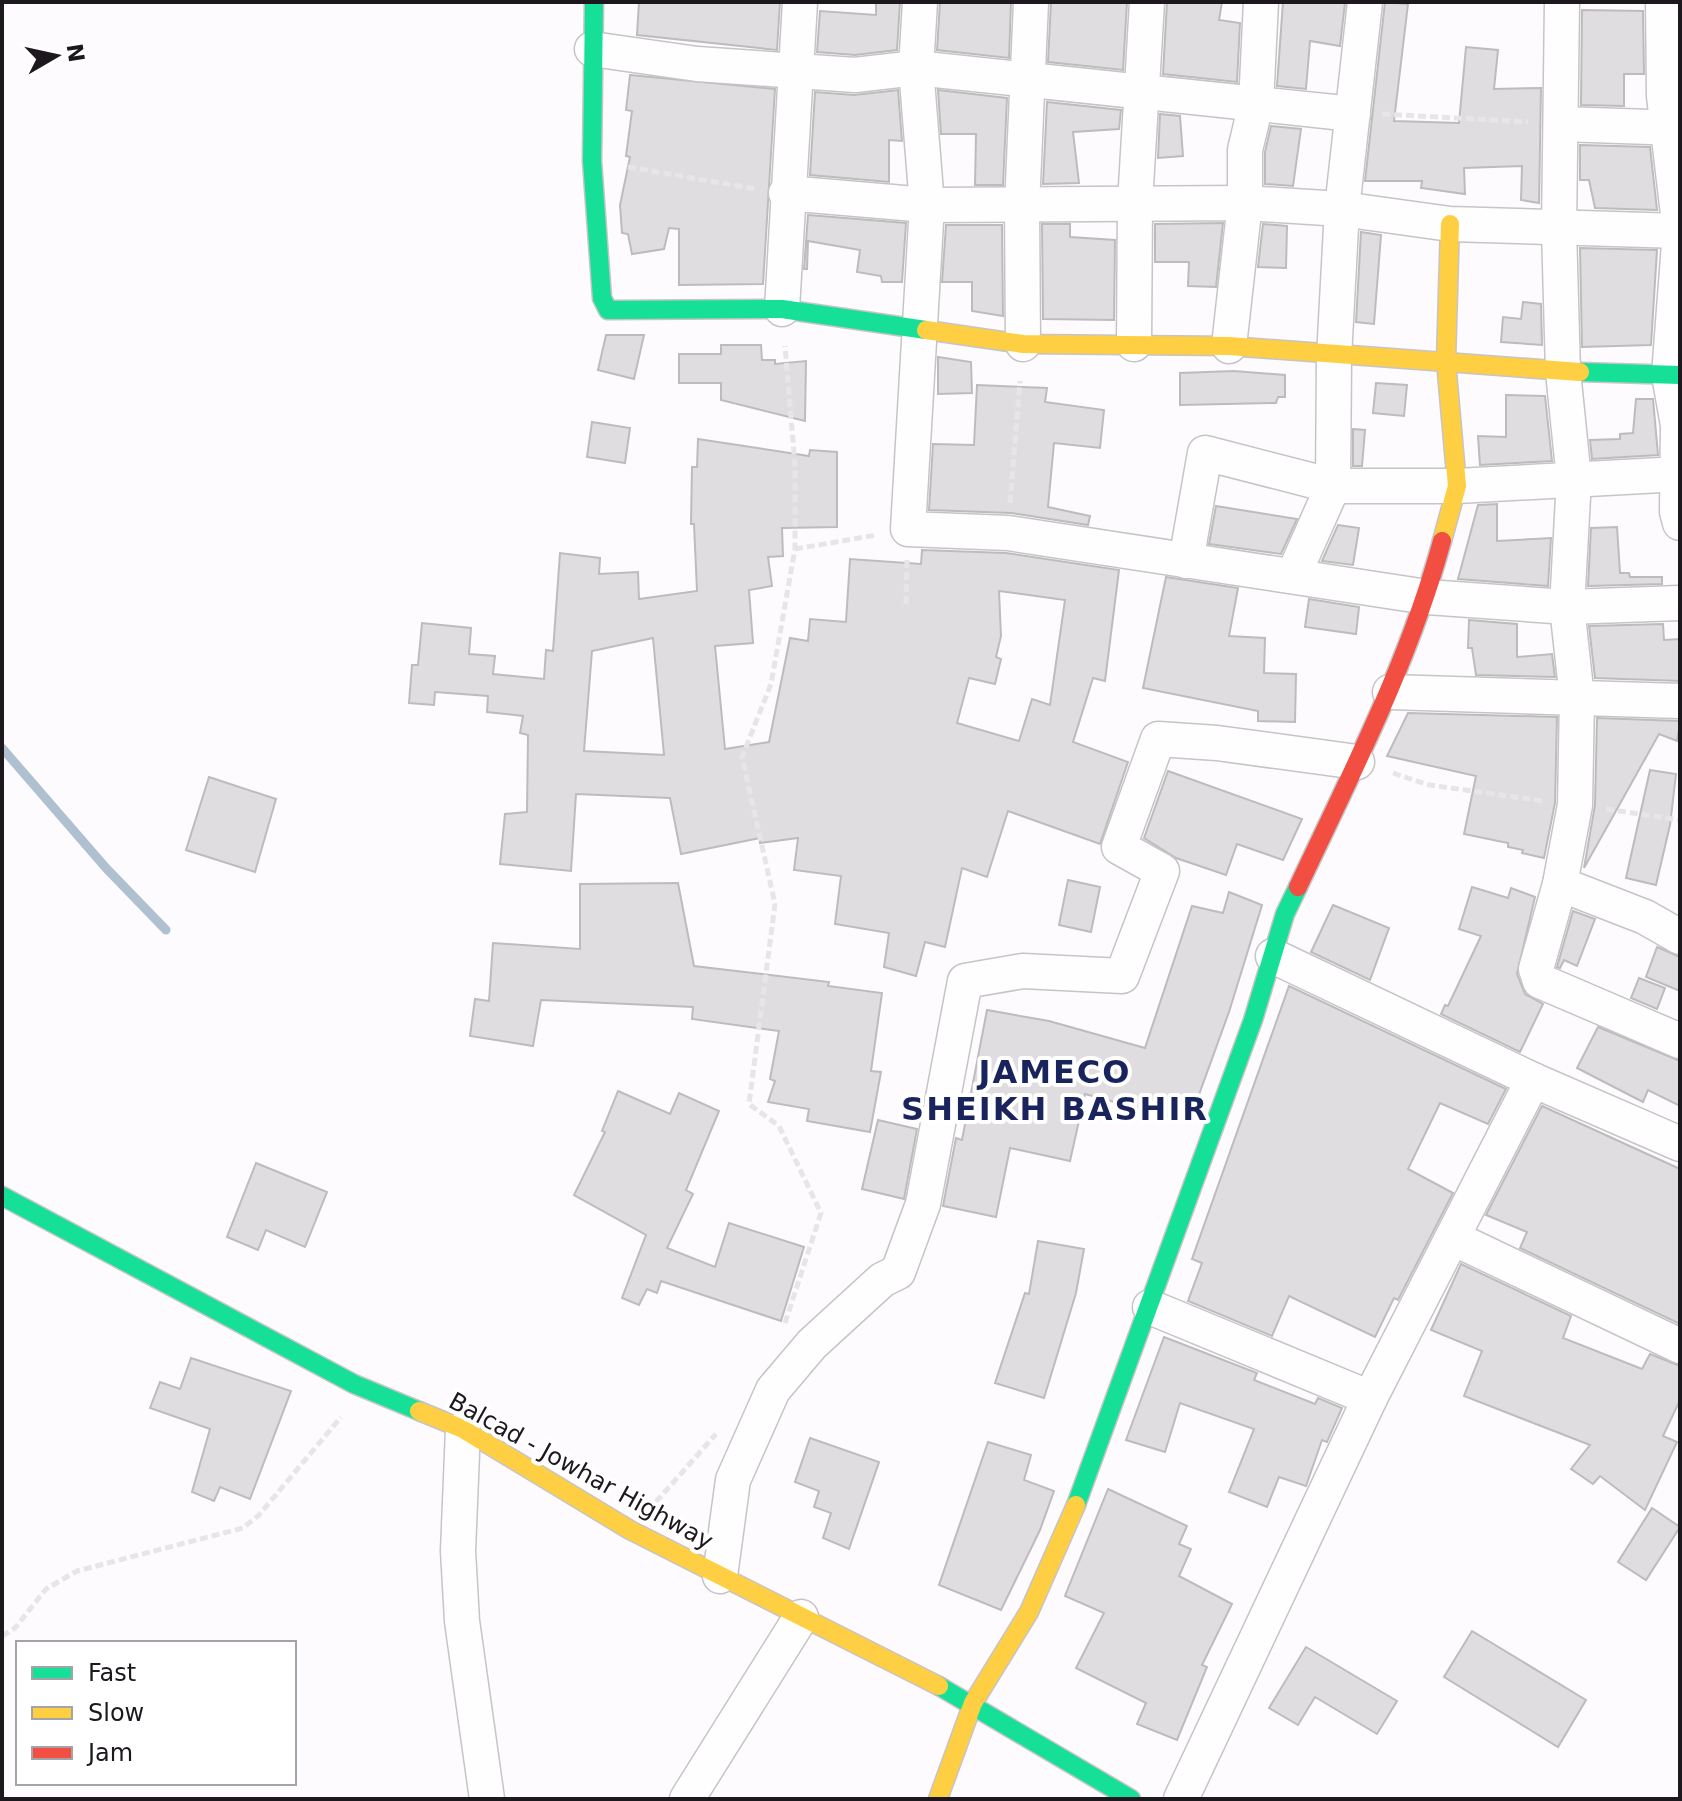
<svg xmlns="http://www.w3.org/2000/svg" width="1682" height="1801" font-family="'DejaVu Sans',sans-serif">
	<style>
		.lines { fill: none; stroke-linecap: round; stroke-linejoin: round }
		.stream { stroke: #afc0d0; stroke-width: 9 }
		.building { fill: #e0dde1; stroke: #bebbbe; stroke-width: 2; fill-rule: evenodd }
		.street-casing { stroke: #c7c4c7; stroke-width: 37 }
		.fast-casing { stroke: #c7c4c7; stroke-width: 21 }
		.slow-casing { stroke: #c7c4c7; stroke-width: 21 }
		.jam-casing { stroke: #c7c4c7; stroke-width: 21 }
		.path { stroke: #e6e6e6; stroke-width: 5; stroke-dasharray: 8 4; stroke-linecap: butt }
		.street { stroke: #fffeff; stroke-width: 34 }
		.fast { stroke: #16e098; stroke-width: 18 }
		.slow { stroke: #ffcf43; stroke-width: 18 }
		.jam { stroke: #f24e42; stroke-width: 18 }
		.labels { text-anchor: middle; stroke-width: 8; stroke-linejoin: round; paint-order: stroke }
		.street-label { font-size: 24px; fill: #1c181d; stroke: #fff }
		.district-label { font-size: 32px; font-weight: bold; letter-spacing: 2px; fill: #1a245c; stroke: #fff }
	</style>
	<rect width="100%" height="100%" fill="#fdfbfe"/>
	<g class="lines">
		<!-- stream -->
		<path class="stream" d="M2 748 106 868 166 930"/>
	</g>
	<!-- building -->
	<g class="building">
		<path d="M639 2H780L777 50 637 35Z"/>
		<path d="M876 2H900L897 50 855 55 817 52 820 11 876 15Z"/>
		<path d="M940 2H1011L1009 58 937 50Z"/>
		<path d="M1051 2H1127L1123 70 1048 62Z"/>
		<path d="M1167 2H1222L1219 20 1240 23 1237 82 1163 74Z"/>
		<path d="M1283 2 1345 3 1340 46 1310 41 1306 89 1277 86Z"/>
		<path d="M1385 2 1408 4 1394 121 1459 123 1466 47 1498 50 1494 89 1541 88 1539 203 1521 200 1522 166 1464 168 1465 194 1421 188 1422 181H1365Z"/>
		<path d="M1582 10 1643 11 1644 74H1624V106L1581 105Z"/>
		<path d="M630 75 775 89 763 284 679 285V229L669 228 664 249 632 254 628 234 622 233 620 205 630 157 626 156 632 111 626 110Z"/>
		<path d="M898 90 902 141 889 140V182L810 175 815 92 854 95Z"/>
		<path d="M938 90 1007 98 1003 185H975L976 134H941Z"/>
		<path d="M1047 102 1121 110 1119 129 1073 132 1079 183 1043 184Z"/>
		<path d="M1160 114 1180 116 1183 156 1158 158Z"/>
		<path d="M1271 126 1301 129 1293 186 1265 184V152Z"/>
		<path d="M1580 145 1650 147 1657 210 1595 208 1589 180H1580Z"/>
		<path d="M808 215 906 223 902 282H882L881 276 857 272 860 250 808 241 807 269H804Z"/>
		<path d="M1223 223 1216 287 1188 286 1189 262H1155V224Z"/>
		<path d="M1042 224H1070V237L1115 240 1114 320 1043 319Z"/>
		<path d="M1263 224 1287 226 1286 268 1258 267Z"/>
		<path d="M946 225H1002L1003 316 972 311V282H942Z"/>
		<path d="M1361 232 1381 235 1374 324 1356 322Z"/>
		<path d="M1580 248 1657 250 1651 345 1582 347Z"/>
		<path d="M1523 302 1541 304 1542 345 1501 342 1503 317 1521 319Z"/>
		<path d="M606 335H644L634 379 598 370Z"/>
		<path d="M721 345H761L762 360H775V364L806 361 805 421 721 400V383H679V354H721Z"/>
		<path d="M938 357 971 362 972 393 938 394Z"/>
		<path d="M1234 371 1285 375V397H1278L1276 403 1180 405V373Z"/>
		<path d="M1376 383 1407 385 1404 416 1373 413Z"/>
		<path d="M977 385 1047 388 1045 402 1104 410 1100 448 1054 443 1048 507 1090 516 1088 525 1011 513 929 510 933 444 974 445Z"/>
		<path d="M1506 395 1545 396 1552 461 1480 465 1478 436 1506 437Z"/>
		<path d="M1636 399H1653L1658 455 1592 459 1590 440 1620 439V434L1633 433Z"/>
		<path d="M592 422 630 428 625 463 587 457Z"/>
		<path d="M1353 429 1365 430 1362 466H1353Z"/>
		<path d="M698 439 809 456 810 450 837 452V527L782 528 783 556 768 557 772 586 749 590 753 643 715 646 725 749 769 742 790 638 808 641 810 619 846 622 850 559 921 564 922 550 1006 553 1119 570 1105 681 1093 678 1073 742 1128 762 1100 844 1008 811 987 877 962 868 945 947 925 942 916 976 884 967 889 933 835 924 841 876 794 870 798 838 760 843V838L681 854 670 798 576 794 571 871 500 864 505 814 527 812 528 735 520 733 523 716 487 712 488 696 435 692 434 705 409 703 412 665H418L422 623 471 628 469 654 495 656 493 674 544 679 546 650 553 651 560 553 600 558 599 574 638 572 639 599 697 591 694 524H691L692 467H697ZM999 591 1065 600 1050 705 1032 699 1019 741 957 723 969 678 995 684 1001 659 996 657 1001 636ZM653 638 664 755 584 751 592 651Z"/>
		<path d="M1497 504V541L1551 538 1548 586 1458 579 1478 505Z"/>
		<path d="M1216 506 1297 519 1281 554 1209 544Z"/>
		<path d="M1338 525 1359 528 1353 565 1322 561Z"/>
		<path d="M1617 527 1620 573H1629L1630 577H1662V584L1588 586 1591 528Z"/>
		<path d="M1166 577 1238 588 1229 636 1265 638 1264 673 1296 674 1295 722 1258 721V711L1143 688Z"/>
		<path d="M1309 599 1359 607 1356 634 1305 627Z"/>
		<path d="M1469 620 1517 624V657L1552 654 1555 677 1476 675 1472 648H1468Z"/>
		<path d="M1663 624 1664 640 1680 639V681L1595 678 1589 626Z"/>
		<path d="M1408 713 1557 717 1555 803 1544 858 1522 853 1523 850 1508 847V843L1464 834 1476 776 1387 756Z"/>
		<path d="M1597 718 1680 721V724L1677 741 1659 734 1584 868 1595 805Z"/>
		<path d="M1650 770 1676 774 1670 825 1656 885 1626 878Z"/>
		<path d="M1168 771 1302 819 1283 860 1237 844 1226 875 1176 858 1144 838Z"/>
		<path d="M209 777 276 799 255 872 186 850Z"/>
		<path d="M1068 880 1100 887 1091 932 1059 925Z"/>
		<path d="M678 883 694 966 829 982 828 986 882 993 871 1071 881 1072 870 1132 807 1121 809 1109 768 1102 775 1081 770 1079 779 1031 692 1019 693 1007 541 1000 533 1046 470 1036 475 999 489 1001 493 943 580 949V884Z"/>
		<path d="M1472 887 1508 898 1511 888 1535 897 1517 974 1525 994 1543 1004 1520 1052 1441 1014 1445 1005 1448 1006 1481 936 1459 929Z"/>
		<path d="M1229 892 1262 905 1229 1012 1189 1122 1085 1094 1070 1161 1010 1148 996 1217 943 1206 956 1138 962 1140 987 1010 1049 1021 1145 1048 1192 906 1223 913Z"/>
		<path d="M1333 905 1389 928 1370 980 1311 952Z"/>
		<path d="M1573 911 1595 919 1577 966 1564 960 1560 968 1557 967Z"/>
		<path d="M1657 947 1680 957V991L1646 977Z"/>
		<path d="M1639 978 1665 988 1657 1009 1631 998Z"/>
		<path d="M1289 986 1506 1089 1488 1124 1440 1103 1408 1169 1453 1193 1398 1300 1394 1298 1375 1337 1289 1296 1272 1336 1188 1301 1202 1263 1192 1259Z"/>
		<path d="M1598 1027 1680 1061V1106L1648 1090 1643 1102 1577 1068Z"/>
		<path d="M618 1091 670 1114 679 1093 719 1111 686 1190 693 1194 667 1248 715 1267 729 1223 804 1247 781 1321 661 1281 657 1293 647 1289 639 1305 622 1298 646 1235 574 1195 605 1132 602 1131Z"/>
		<path d="M1542 1106 1680 1169V1324L1520 1248 1527 1232 1486 1215Z"/>
		<path d="M878 1120 917 1129 904 1199 862 1189Z"/>
		<path d="M256 1163 327 1192 305 1247 266 1230 258 1250 227 1237Z"/>
		<path d="M1038 1241 1084 1249 1076 1293 1044 1398 995 1383 1025 1293 1029 1294Z"/>
		<path d="M1461 1264 1571 1316 1563 1338 1642 1369 1650 1354 1680 1366V1400L1663 1436 1677 1442 1645 1510 1600 1476 1593 1484 1571 1469 1590 1445 1464 1396 1482 1351 1431 1330Z"/>
		<path d="M1164 1337 1257 1373 1254 1380 1315 1404 1318 1398 1342 1408 1327 1442 1322 1440 1306 1486 1279 1477 1267 1507 1229 1492 1254 1429 1180 1403 1165 1452 1126 1440Z"/>
		<path d="M191 1358 291 1391 250 1499 220 1487 214 1501 192 1492 210 1429 150 1408 160 1382 180 1389Z"/>
		<path d="M810 1438 879 1462 849 1549 823 1538 831 1513 814 1507 819 1491 795 1482Z"/>
		<path d="M988 1442 1031 1455 1024 1480 1054 1491 1040 1530 1001 1610 939 1585Z"/>
		<path d="M1108 1489 1187 1526 1179 1544 1191 1549 1179 1576 1232 1604 1202 1665 1207 1667 1177 1740 1137 1724 1146 1703 1076 1668 1104 1613 1065 1596Z"/>
		<path d="M1652 1508 1680 1527 1646 1580 1618 1562Z"/>
		<path d="M1472 1631 1586 1700 1558 1747 1444 1677Z"/>
		<path d="M1306 1647 1397 1701 1377 1734 1315 1697 1298 1725 1269 1708Z"/>
	</g>
	<g class="lines">
		<!-- street casing -->
		<g class="street-casing">
			<g id="street">
				<path d="M920 2 916 68 927 205 908 529 1008 533 1427 597 1567 607 1680 603"/>
				<path d="M1562 2 1559 229 1563 372 1574 479 1567 607 1577 698 1575 805 1560 884 1536 969 1540 981 1680 1041"/>
				<path d="M1663 2 1664 96 1680 231 1669 375 1678 425 1677 512 1680 523"/>
				<path d="M592 49 697 64 855 75 916 68 1353 114"/>
				<path d="M1561 124 1680 128"/>
				<path d="M786 193 927 205 1245 203 1342 209 1450 224 1680 231"/>
				<path d="M782 309 800 2"/>
				<path d="M1023 344 1022 206 1031 2"/>
				<path d="M1134 344 1135 203 1147 2"/>
				<path d="M1229 346 1245 203V150L1256 104 1261 2"/>
				<path d="M1186 561 1205 453 1333 486H1457L1680 474"/>
				<path d="M1293 576 1333 486 1334 357 1342 209 1365 2"/>
				<path d="M1390 692 1680 701"/>
				<path d="M1560 884 1645 917 1680 937"/>
				<path d="M1273 956 1533 1080 1680 1144"/>
				<path d="M1453 1238 1680 1346"/>
				<path d="M1150 1307 1370 1398"/>
				<path d="M463 1429 458 1551 462 1621 487 1799"/>
				<path d="M720 1576 733 1480 773 1390 812 1344 882 1280 898 1272 923 1204 965 981 1023 971 1122 976 1162 871 1119 847 1158 739 1217 743 1357 762"/>
				<path d="M687 1799 801 1617"/>
				<path d="M1181 1799 1370 1398 1533 1080"/>
			</g>
		</g>
		<!-- fast casing -->
		<g class="fast-casing">
			<g id="fast">
				<path d="M594 2 592 161 602 298 608 310 782 309 926 330"/>
				<path d="M1580 372 1680 375"/>
				<path d="M2 1196 354 1384 419 1411"/>
				<path d="M1076 1505 1253 1020 1285 914 1298 887"/>
				<path d="M939 1686 1131 1799"/>
			</g>
		</g>
		<!-- slow casing -->
		<g class="slow-casing">
			<g id="slow">
				<path d="M926 330 1023 344 1229 346 1580 372"/>
				<path d="M1442 541 1457 486 1446 361 1450 224"/>
				<path d="M419 1411 463 1429 630 1530 939 1686"/>
				<path d="M938 1799 973 1703 1029 1612 1076 1505"/>
			</g>
		</g>
		<!-- jam casing -->
		<g class="jam-casing">
			<path id="jam" d="M1298 887C1351 774 1409 662 1442 541"/>
		</g>
		<!-- path -->
		<g class="path">
			<path d="M1382 114 1528 122"/>
			<path d="M628 167 756 189"/>
			<path d="M1010 503 1020 381"/>
			<path d="M795 549 877 535"/>
			<path d="M906 604 907 560"/>
			<path d="M1393 773 1429 785 1544 801"/>
			<path d="M1606 809 1680 820"/>
			<path d="M785 1323 821 1213 779 1126 749 1104 775 904 742 757 771 684 795 549V465L785 346"/>
			<path d="M656 1502 716 1434"/>
			<path d="M2 1636 15 1628 46 1589 77 1571 243 1528 259 1515 341 1417"/>
		</g>
		<!-- street -->
		<use href="#street" class="street"/>
		<!-- fast -->
		<use href="#fast" class="fast"/>
		<!-- slow -->
		<use href="#slow" class="slow"/>
		<!-- jam -->
		<use href="#jam" class="jam"/>
	</g>
	<g class="labels">
		<!-- street labels -->
		<g class="street-label">
			<text transform="translate(581 1471) rotate(29)" y="8">Balcad - Jowhar Highway</text>
		</g>
		<!-- district labels -->
		<g class="district-label">
			<text x="1055" y="1083">JAMECO<tspan x="1055" dy="37">SHEIKH BASHIR</tspan></text>
		</g>
	</g>
	<!-- border -->
	<rect width="1682" height="1801" fill="none" stroke="#1c181d" stroke-width="8"/>
	<!-- legend -->
	<rect x="16" y="1641" width="280" height="144" fill="#ffffff" stroke="#a4a3a5" stroke-width="2"/>
	<rect x="32" y="1667" width="40" height="12" fill="#16e098" stroke="#a4a3a5" stroke-width="2"/>
	<text x="88" y="1681" font-size="24" fill="#1c181d">Fast</text>
	<rect x="32" y="1707" width="40" height="12" fill="#ffcf43" stroke="#a4a3a5" stroke-width="2"/>
	<text x="88" y="1721" font-size="24" fill="#1c181d">Slow</text>
	<rect x="32" y="1747" width="40" height="12" fill="#f24e42" stroke="#a4a3a5" stroke-width="2"/>
	<text x="88" y="1761" font-size="24" fill="#1c181d">Jam</text>
	<!-- north arrow -->
	<g transform="translate(56 56) rotate(81)" stroke="#ffffff" stroke-width="6" paint-order="stroke">
	<path d="M0-6L14 30L0 20L-14 30Z" fill="#1c181d"/>
	<text y="-12" font-size="22" font-weight="bold" text-anchor="middle" fill="#1c181d">N</text>
	</g>
</svg>
